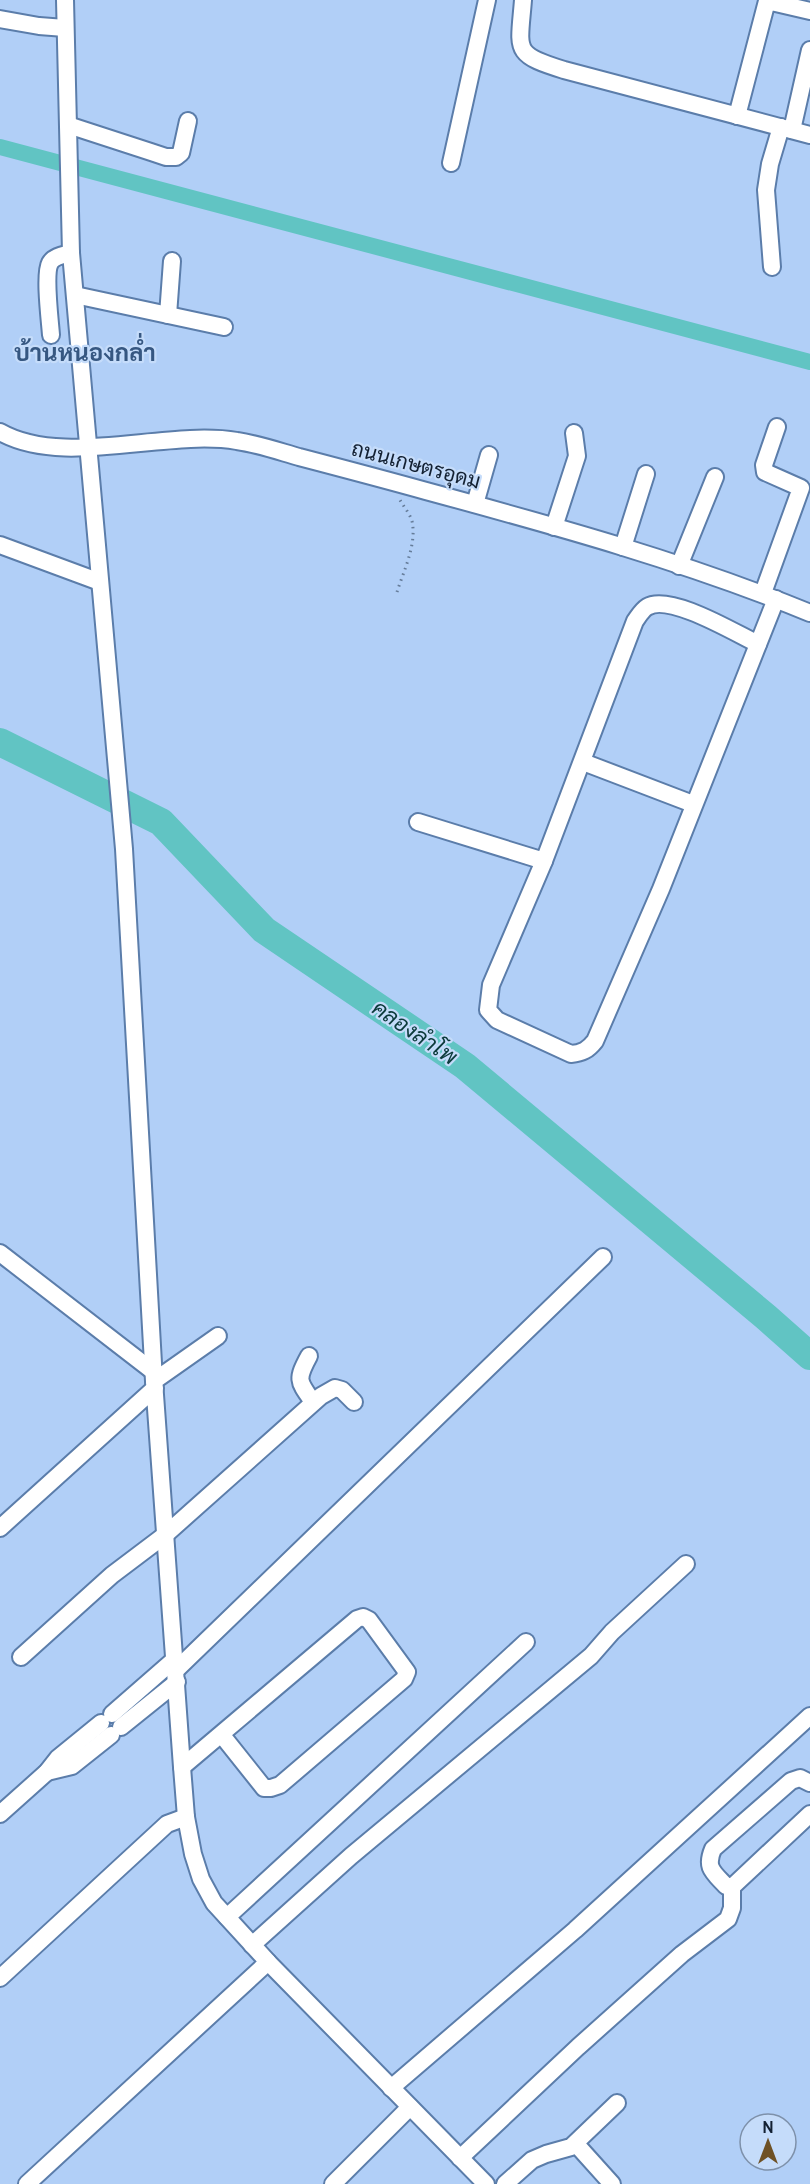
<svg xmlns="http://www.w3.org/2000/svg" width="810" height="2184" font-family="Overpass,Sarabun,sans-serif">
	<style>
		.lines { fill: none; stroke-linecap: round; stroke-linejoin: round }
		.canal { stroke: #61c4c3; stroke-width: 16 }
		.river { stroke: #61c4c3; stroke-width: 28 }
		.minor-casing { stroke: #5b7daa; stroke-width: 20 }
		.path { stroke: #657c99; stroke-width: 3; stroke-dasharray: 1.5 4.5; stroke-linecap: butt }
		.minor { stroke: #fff; stroke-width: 16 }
		.labels { text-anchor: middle; stroke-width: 4.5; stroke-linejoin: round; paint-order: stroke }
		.street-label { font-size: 21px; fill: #132133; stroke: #c5dcfa }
		.water-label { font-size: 22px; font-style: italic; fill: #0c3b3b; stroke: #c5dcfa }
		.quarter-label { font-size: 24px; font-weight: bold; fill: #365781; stroke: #c5dcfa }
	</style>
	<rect width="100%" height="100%" fill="#b1cff7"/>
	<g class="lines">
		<!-- canal -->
		<path class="canal" d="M0 147 810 362"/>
		<!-- river -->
		<path class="river" d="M0 742 161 822 264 930 465 1066 766 1317 810 1356"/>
		<!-- minor casing -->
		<g class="minor-casing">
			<g id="minor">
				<path d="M65 0 71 253 124 849 154 1381 182 1767 186 1817 193 1854 201 1879 214 1903 268 1962 486 2184"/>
				<path d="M523 0C519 51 512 54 564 70L810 135"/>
				<path d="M0 19 39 26 65 28"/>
				<path d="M737 116 767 1 810 11"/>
				<path d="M68 125 151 152 166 157H176L181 153 188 121"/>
				<path d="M792 130 810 50"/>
				<path d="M451 163 487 0"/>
				<path d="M772 267 766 190 770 164 781 127"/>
				<path d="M75 295 224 327"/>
				<path d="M168 315 172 261"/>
				<path d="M51 335C50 321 44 274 50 263 54 256 64 255 71 253"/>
				<path d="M0 432C63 468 165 429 237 441 258 444 278 451 299 457 341 468 383 479 426 491 555 526 686 562 810 613"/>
				<path d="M475 504 489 455"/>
				<path d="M554 527 577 456 574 433"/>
				<path d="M0 545 100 582"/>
				<path d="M623 547 646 474"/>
				<path d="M679 566 715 477"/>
				<path d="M763 593 801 488 765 472 764 465 777 427"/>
				<path d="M583 762 693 804"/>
				<path d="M418 822 544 861 635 621C638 617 642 610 647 607 669 593 735 633 758 644"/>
				<path d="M544 861 491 985 488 1010 497 1020 571 1054C582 1053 588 1050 595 1041L661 889 776 599"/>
				<path d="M0 1253 154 1372"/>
				<path d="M309 1356C296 1380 298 1381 313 1402"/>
				<path d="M154 1381 218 1336"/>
				<path d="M0 1528 155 1388"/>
				<path d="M21 1657 112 1575 165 1535 321 1396 335 1388 342 1390 354 1402"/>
				<path d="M176 1670 603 1257"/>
				<path d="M112 1714 175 1659"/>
				<path d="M121 1727 177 1682"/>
				<path d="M182 1767 357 1619 363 1617 369 1620 407 1672 404 1679 280 1785 271 1788H264L221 1734"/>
				<path d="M47 1772 72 1766 111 1735"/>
				<path d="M810 1783 800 1778 791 1781 713 1849C705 1868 713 1872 726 1886L732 1887 810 1814"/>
				<path d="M0 1814 47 1772 58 1758 101 1723"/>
				<path d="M227 1917 526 1642"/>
				<path d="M252 1945 351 1856 591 1656 612 1632 686 1564"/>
				<path d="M0 1978 167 1824 186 1817"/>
				<path d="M391 2088 575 1930 810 1716"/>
				<path d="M576 2144 612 2184"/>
				<path d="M460 2158 578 2047 682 1954 728 1919 732 1908V1887"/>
				<path d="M27 2184 268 1962"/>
				<path d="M333 2184 410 2107"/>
				<path d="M505 2184 532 2160 546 2154 571 2147 617 2103"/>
			</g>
		</g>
		<!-- path -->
		<path class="path" d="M397 592C404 570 417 544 412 521 410 514 404 507 400 500"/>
		<!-- minor -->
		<use href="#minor" class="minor"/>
	</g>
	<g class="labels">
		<!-- street labels -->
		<g class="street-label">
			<text transform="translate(416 465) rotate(15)" y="7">ถนนเกษตรอุดม</text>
		</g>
		<!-- water labels -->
		<g class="water-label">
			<text transform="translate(415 1032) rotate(34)" y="8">คลองลำโพ</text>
		</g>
		<!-- quarter labels -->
		<g class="quarter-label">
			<text x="85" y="361">บ้านหนองกล่ำ</text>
		</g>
	</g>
	<!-- north arrow -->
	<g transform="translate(768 2142)"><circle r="28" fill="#c5dcfa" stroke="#7e91aa" stroke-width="1.5"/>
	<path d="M0-4.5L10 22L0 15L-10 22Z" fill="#6e5125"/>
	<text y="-9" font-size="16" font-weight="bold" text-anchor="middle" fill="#132133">N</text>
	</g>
</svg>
